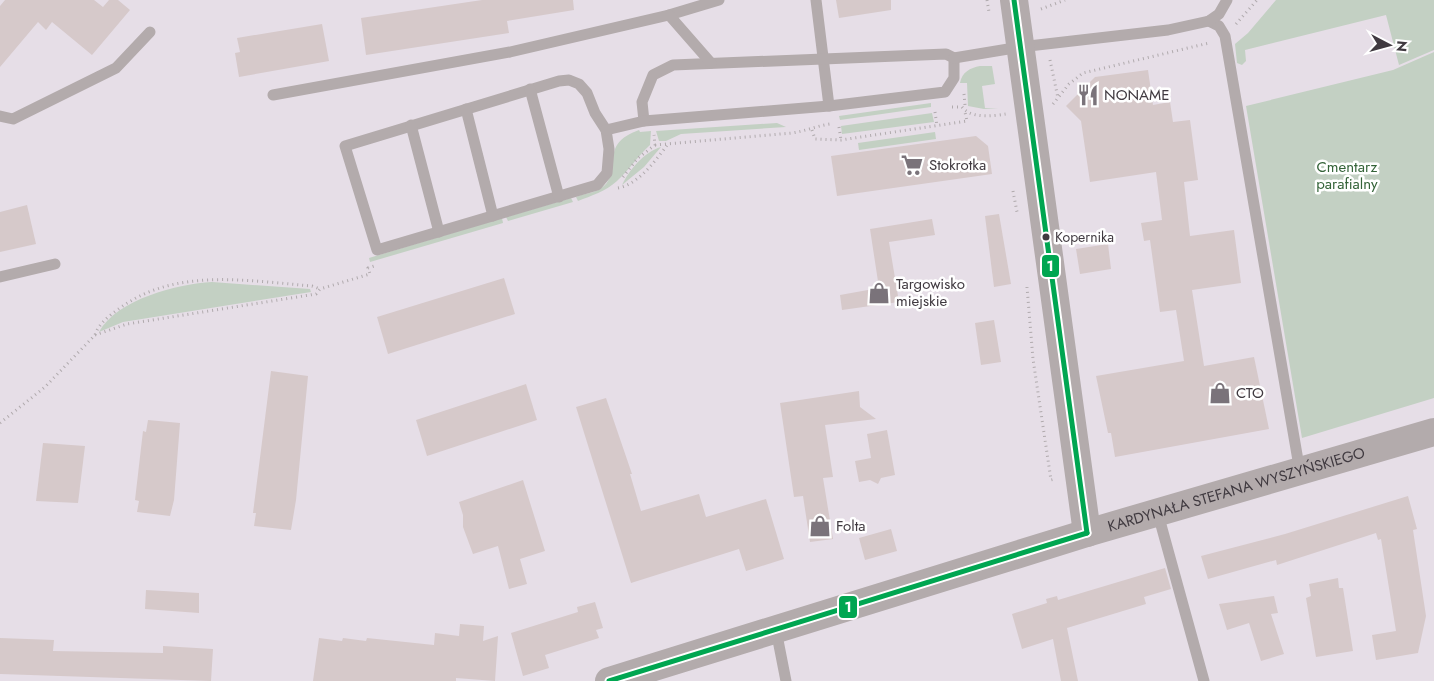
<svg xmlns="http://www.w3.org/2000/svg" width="1434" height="681" font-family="Jost,sans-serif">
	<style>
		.green { fill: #c3d0c3 }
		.building { fill: #d6c9ca }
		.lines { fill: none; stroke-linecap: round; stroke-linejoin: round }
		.path { stroke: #b0aaad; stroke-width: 3; stroke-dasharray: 1 4; stroke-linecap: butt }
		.service { stroke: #b3abac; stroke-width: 11 }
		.tertiary { stroke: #b3abac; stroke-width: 28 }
		.bus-1-casing { stroke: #fff; stroke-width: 9 }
		.bus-1 { stroke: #00a651; stroke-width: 5 }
		.bus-dot { fill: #403a40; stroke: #fff; stroke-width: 2 }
		.labels { text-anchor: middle; stroke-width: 5; stroke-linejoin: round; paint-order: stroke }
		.bus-label { font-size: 14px; fill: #403a40; stroke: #fff; text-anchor: start }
		.poi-label { font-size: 15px; fill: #403a40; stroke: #fff; text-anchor: start }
		.park-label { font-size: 15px; fill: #346338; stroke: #fff }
		.street-label { font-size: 15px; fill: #403a40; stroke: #fff }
		.line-badge { stroke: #fff; stroke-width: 2 }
		.badge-label { font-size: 14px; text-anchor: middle; font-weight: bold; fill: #fff }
	</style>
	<rect width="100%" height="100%" fill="#e6dee7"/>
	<!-- green -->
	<g class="green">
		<path d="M1276 0H1434V50L1399 65 1386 15 1245 50 1246 61 1242 65 1237 63 1235 44 1248 33Z"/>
		<path d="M1434 52V398L1302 438 1246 106 1393 70Z"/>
		<path d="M980 66H992L995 84 982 86 985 108H998L984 109 968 106 967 83H960C962 72 970 68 980 66Z"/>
		<path d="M931 103V107L840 120 839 116Z"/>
		<path d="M932 113 934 122 842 134 841 126Z"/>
		<path d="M777 123 786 127 681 134 666 141H659L656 131Z"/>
		<path d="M639 130 640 132 651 131 650 145C637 157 629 170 617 181 606 191 591 196 578 201L576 197C583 194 592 193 598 190 618 180 608 160 617 145 622 137 631 133 639 130Z"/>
		<path d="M935 132 936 139 859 150 858 143Z"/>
		<path d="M661 147 644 167 622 185C629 170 644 152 661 147Z"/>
		<path d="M571 198 573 202 508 221 506 217Z"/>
		<path d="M502 218 503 223 370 262 369 258Z"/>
		<path d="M212 282 310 289 311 292 123 322 99 332C117 299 178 284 212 282Z"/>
	</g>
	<!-- building -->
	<g class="building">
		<path d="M5 0H94L103 7 109 0H118L130 10 92 55 52 22 46 30 38 22 0 67V6Z"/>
		<path d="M482 0H573L574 10 507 21 509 33 366 55 361 18Z"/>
		<path d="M836 0H891V10L839 18Z"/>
		<path d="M322 24 329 61 239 77 235 53 240 52 237 38Z"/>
		<path d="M1148 70 1153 105 1170 102 1173 122 1190 120 1198 180 1184 182 1190 236 1234 230 1241 283 1192 290 1204 366 1254 357 1269 429 1115 457 1111 433H1108L1096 376 1184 361 1176 310 1160 312 1150 240 1144 241 1141 223 1162 220 1156 172 1090 182 1081 121 1066 106 1095 77Z"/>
		<path d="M976 136 988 146 992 174 837 196 831 156Z"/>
		<path d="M27 205 36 244 0 252V212Z"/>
		<path d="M999 214 1011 284 994 287 985 216Z"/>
		<path d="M932 219 935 235 889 242 899 302 842 310 840 295 879 288 870 229Z"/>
		<path d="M1108 244 1111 269 1080 274 1076 249Z"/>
		<path d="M504 278 515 314 388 354 377 317Z"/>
		<path d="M994 320 1001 362 981 365 975 323Z"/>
		<path d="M271 371 308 376 296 500 291 530 254 526 256 513H253Z"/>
		<path d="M526 384 537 420 427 456 416 420Z"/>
		<path d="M859 391 860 407 876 419 825 425 833 477 823 478 833 539 810 542 803 496 794 497 780 403Z"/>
		<path d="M606 398 632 474H630L641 511 699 494 706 517 766 499 784 559 746 571 739 549 631 583 576 407Z"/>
		<path d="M148 420 180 423 174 500 170 516 137 512 139 501 135 500 143 431 146 432Z"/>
		<path d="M887 430 895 475 881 478 878 484 870 480 859 482 855 461 871 458 867 434Z"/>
		<path d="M43 443 85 446 78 503 36 501Z"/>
		<path d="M523 480 545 551 520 559 527 584 509 589 498 546 473 554 463 527V515L459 502Z"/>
		<path d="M1408 496 1417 529 1413 530 1426 616 1418 653 1376 660 1372 635 1396 631 1381 539 1378 540 1376 533 1277 565 1276 560 1208 579 1201 556 1285 534Z"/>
		<path d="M891 529 897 551 865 560 859 538Z"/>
		<path d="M1165 568 1171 589 1144 597 1146 604 1067 628 1078 681H1061L1053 639 1022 649 1012 614 1047 603 1046 599 1057 596 1058 600Z"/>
		<path d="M1338 578 1339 588H1343L1353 651 1316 657 1306 598 1311 596 1309 584Z"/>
		<path d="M146 590 199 593V613L145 609Z"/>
		<path d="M1274 596 1278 613 1271 614 1284 654 1261 661 1249 623 1227 630 1219 604Z"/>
		<path d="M595 602 603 628 596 630 599 638 545 655 549 668 523 676 511 633 578 612 577 607Z"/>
		<path d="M460 624 484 626 483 641 498 636 495 681 456 678V681H313L319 638 342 641 343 638 366 641 367 638 434 645 435 633 459 636Z"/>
		<path d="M0 638 54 640 53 651 163 653V646L213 649 211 681 0 674Z"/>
	</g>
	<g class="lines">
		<!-- path -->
		<g class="path">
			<path d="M987 0 989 12"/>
			<path d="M1041 9 1065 0"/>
			<path d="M1236 24 1257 0"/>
			<path d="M1050 60 1058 98"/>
			<path d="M964 94 965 105"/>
			<path d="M1053 104 1069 84 1083 73 1209 43"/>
			<path d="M952 107H962C971 119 993 116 1006 114"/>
			<path d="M935 112 937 126"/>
			<path d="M839 127 841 140"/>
			<path d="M812 130 815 139 841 140 967 121 965 112"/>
			<path d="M655 145 792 133C806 131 816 126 830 124"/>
			<path d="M623 177 638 158 655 145 654 135"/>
			<path d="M618 188C639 184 655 161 668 144"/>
			<path d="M1013 191 1017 212"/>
			<path d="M1027 287 1033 359 1051 480 1055 479"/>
			<path d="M95 335 127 324 316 294 320 289 370 274 368 268 374 266"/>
			<path d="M0 423 45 387 95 335C99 323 109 316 120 308 176 267 249 281 312 286L320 289"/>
		</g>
		<!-- service -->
		<g class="service">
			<path d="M816 0 829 106"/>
			<path d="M669 15 719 0"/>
			<path d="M1209 21 1219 26 1225 36 1300 472"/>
			<path d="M946 54 954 58V78L945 92 829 106 644 121 642 102 653 75 673 65Z"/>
			<path d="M954 58 1020 47 1168 30 1209 21 1219 14 1227 0"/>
			<path d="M569 80 579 84 587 93 595 113 606 130 609 149 607 173 597 185 377 250 345 146 559 81Z"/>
			<path d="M530 89 559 197"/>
			<path d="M273 95 510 52 669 15 711 63"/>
			<path d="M466 109 493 216"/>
			<path d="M0 116 13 119 116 68 150 32"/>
			<path d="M411 125 439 232"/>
			<path d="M606 130 644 121"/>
			<path d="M0 277 55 264"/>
			<path d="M1158 514 1204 681"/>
			<path d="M776 630 786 681"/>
		</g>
		<!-- tertiary -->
		<g class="tertiary">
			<path d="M1014 0 1087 533"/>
			<path id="s1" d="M609 681 1087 533 1434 432"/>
		</g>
		<!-- bus-1 casing -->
		<g class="bus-1-casing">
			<g id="bus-1">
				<path d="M1014 0 1087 533"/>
				<path d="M609 681 1087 533"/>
			</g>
		</g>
		<!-- bus-1 -->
		<use href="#bus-1" class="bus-1"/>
	</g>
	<!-- icons -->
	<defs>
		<g id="restaurant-bare" transform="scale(1.725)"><path d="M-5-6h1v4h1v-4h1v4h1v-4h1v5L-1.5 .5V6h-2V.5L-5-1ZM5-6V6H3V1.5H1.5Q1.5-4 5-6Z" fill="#7a737a" stroke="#fff" stroke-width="2.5" paint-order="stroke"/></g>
		<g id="supermarket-bare" transform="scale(1.725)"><path d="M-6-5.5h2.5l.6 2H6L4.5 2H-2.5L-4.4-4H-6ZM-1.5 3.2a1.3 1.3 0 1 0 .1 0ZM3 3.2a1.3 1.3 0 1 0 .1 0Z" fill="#7a737a" stroke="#fff" stroke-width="2.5" paint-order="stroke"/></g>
		<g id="shop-bare" transform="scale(1.725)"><path d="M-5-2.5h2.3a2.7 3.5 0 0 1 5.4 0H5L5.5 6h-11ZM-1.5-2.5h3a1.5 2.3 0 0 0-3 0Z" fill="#7a737a" stroke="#fff" stroke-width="2.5" paint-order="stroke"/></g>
	</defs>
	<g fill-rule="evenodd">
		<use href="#restaurant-bare" x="1088" y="95"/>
		<use href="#supermarket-bare" x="912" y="165"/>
		<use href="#shop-bare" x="879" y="293"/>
		<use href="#shop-bare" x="1220" y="393"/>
		<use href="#shop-bare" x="820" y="526"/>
	</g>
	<!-- markers -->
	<circle class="bus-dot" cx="1046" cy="237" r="4.5"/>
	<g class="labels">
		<!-- bus labels -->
		<g class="bus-label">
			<text x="1055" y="242">Kopernika</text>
		</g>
		<!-- poi labels -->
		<g class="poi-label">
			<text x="1104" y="100">NONAME</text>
			<text x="929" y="170">Stokrotka</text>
			<text x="896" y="289">Targowisko<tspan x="896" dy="17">miejskie</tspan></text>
			<text x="1236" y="398">CTO</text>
			<text x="836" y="531">Folta</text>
		</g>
		<!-- park labels -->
		<g class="park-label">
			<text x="1347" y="172">Cmentarz<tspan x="1347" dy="17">parafialny</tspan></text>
		</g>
		<!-- street labels -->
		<g class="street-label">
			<text dy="5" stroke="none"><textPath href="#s1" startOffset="656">KARDYNAŁA STEFANA WYSZYŃSKIEGO</textPath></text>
		</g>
	</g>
	<g class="line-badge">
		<rect x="1041" y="254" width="19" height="24" rx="5" fill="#00a651"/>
		<rect x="838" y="595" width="20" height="24" rx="5" fill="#00a651"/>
	</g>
	<g class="badge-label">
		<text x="1050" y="271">1</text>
		<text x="848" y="612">1</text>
	</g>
	<!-- north arrow -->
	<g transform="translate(1389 45) rotate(96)" stroke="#ffffff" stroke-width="4" paint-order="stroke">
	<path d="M0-4L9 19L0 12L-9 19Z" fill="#403a40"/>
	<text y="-8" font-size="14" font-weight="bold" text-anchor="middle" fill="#403a40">N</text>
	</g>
</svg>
